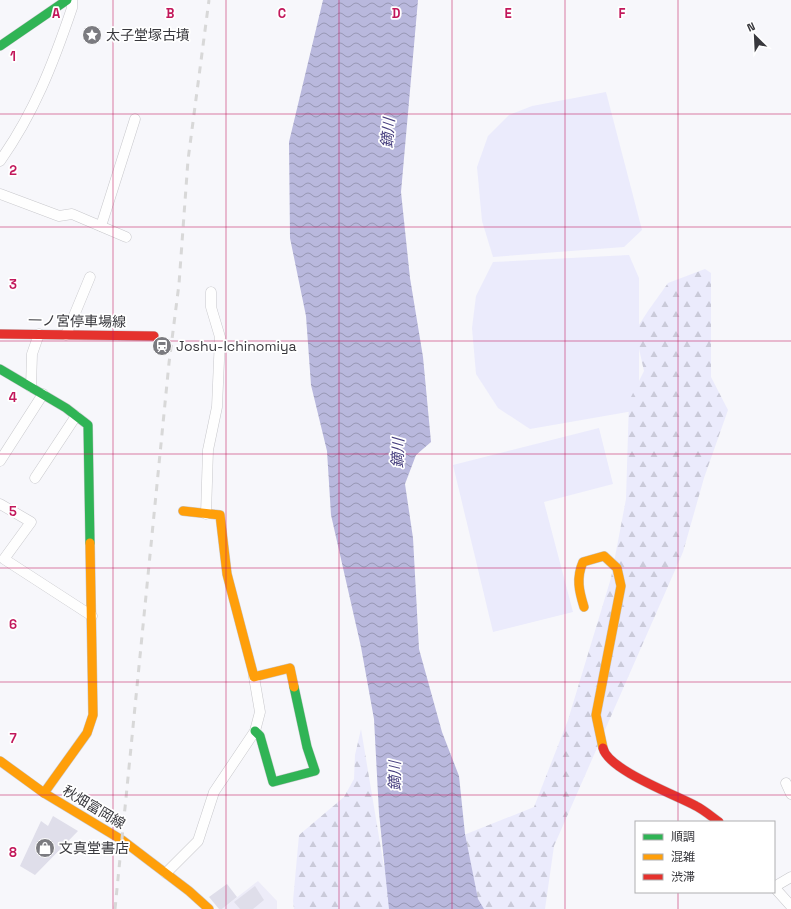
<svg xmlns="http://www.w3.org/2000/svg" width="791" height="909" font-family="'Space Grotesk','Noto Sans JP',sans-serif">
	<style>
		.built { fill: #edecf8 }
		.green { fill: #ebebfc }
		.forest { fill: url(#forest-firs) }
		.water { fill: url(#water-waves) }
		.building { fill: #dfdeea }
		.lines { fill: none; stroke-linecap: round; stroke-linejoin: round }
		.street-casing { stroke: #c8c8cc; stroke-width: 11 }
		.fast-casing { stroke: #c8c8cc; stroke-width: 10 }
		.slow-casing { stroke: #c8c8cc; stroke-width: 10 }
		.jam-casing { stroke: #c8c8cc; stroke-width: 10 }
		.street { stroke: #fefefe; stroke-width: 10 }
		.fast { stroke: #30b455; stroke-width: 9 }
		.slow { stroke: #ff9f0a; stroke-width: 9 }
		.jam { stroke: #e5322d; stroke-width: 9 }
		.rail { stroke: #d8d8d8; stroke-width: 3; stroke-dasharray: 7 7; stroke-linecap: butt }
		.grid { fill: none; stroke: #c2185b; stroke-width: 1; stroke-opacity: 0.55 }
		.labels { text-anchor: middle; stroke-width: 3.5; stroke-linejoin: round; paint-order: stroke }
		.poi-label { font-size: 14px; fill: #38383d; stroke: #fff; text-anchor: start }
		.street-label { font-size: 14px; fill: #38383d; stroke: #fff }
		.water-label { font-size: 15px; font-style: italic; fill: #463e7e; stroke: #fff }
		.grid-label { font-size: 13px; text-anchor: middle; font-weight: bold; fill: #c2185b; stroke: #fff; stroke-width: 3.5; stroke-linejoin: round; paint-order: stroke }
	</style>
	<defs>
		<pattern id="forest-firs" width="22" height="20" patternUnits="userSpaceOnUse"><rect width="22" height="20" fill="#ebebfc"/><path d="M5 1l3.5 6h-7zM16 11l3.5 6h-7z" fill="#cacad9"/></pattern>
		<pattern id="water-waves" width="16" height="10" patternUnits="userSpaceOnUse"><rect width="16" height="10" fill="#b9b8dd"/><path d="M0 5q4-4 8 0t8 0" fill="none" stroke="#9797b4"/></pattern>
	</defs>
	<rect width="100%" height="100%" fill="#f7f7fb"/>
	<!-- built -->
	<path class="built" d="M258 881 277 901V909H222Z"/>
	<!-- green -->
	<g class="green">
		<path d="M606 92 642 230 624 247 493 257 482 221 477 167 488 136 509 115 532 106Z"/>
		<path d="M629 255 639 278V410L530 429 498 408 476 374 472 328 476 296 493 262Z"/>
		<path d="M599 428 613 484 544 502 573 612 493 632 453 465Z"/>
	</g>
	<!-- forest -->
	<path class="forest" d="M705 269 711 273V377L728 410 704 478 683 552 554 846 545 909H294L293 901 299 835 344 797 354 779 355 755 361 729 384 867 534 807 568 720 611 578 626 499 629 401 644 371 635 331 648 311 668 283Z"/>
	<!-- water -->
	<path class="water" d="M323 0H418L401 192 410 278 423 357 431 442 416 455 405 484 413 538 419 649 442 732 459 776 465 834 478 899 484 909H389L379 813 374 719 361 647 331 515 327 451 311 385 306 316 290 238 289 142Z"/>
	<!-- building -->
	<g class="building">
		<path d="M53 816 78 831 35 875 20 866 41 821 48 826Z"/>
		<path d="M227 884 237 897 222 909H219L209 897Z"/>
		<path d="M255 886 264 900 253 909H240L234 902Z"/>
	</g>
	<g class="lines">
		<!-- street casing -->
		<g class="street-casing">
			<g id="street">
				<path d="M0 161C34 113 53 64 72 8V0"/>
				<path d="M0 194 59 216 72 214 126 237"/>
				<path d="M101 226 135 119"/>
				<path d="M66 335 90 277"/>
				<path d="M31 387 32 354 39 334"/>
				<path d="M0 461 43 394"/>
				<path d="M35 478 76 416"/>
				<path d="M0 504 31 522 4 559 92 616"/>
				<path d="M206 514 208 450 217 407 220 337 211 307V292"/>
				<path d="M786 783 791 794"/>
				<path d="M166 873 198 841 214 792 255 731 260 712 254 677"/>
				<path d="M791 877 774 887 791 906"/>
			</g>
		</g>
		<!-- fast casing -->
		<g class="fast-casing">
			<g id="fast">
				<path d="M0 46 67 0"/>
				<path d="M0 369 66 408 88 425 90 543"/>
				<path d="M255 731 260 736 273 782 315 771 307 747 294 687"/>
			</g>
		</g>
		<!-- slow casing -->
		<g class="slow-casing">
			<g id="slow">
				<path d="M183 511 220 515 227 574 254 677 290 668 294 687"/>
				<path d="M584 607C579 591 576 578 583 562L604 556 617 568 621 586 596 715 603 748"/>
				<path d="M0 761 44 793 122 840 189 891 209 909"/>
				<path d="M44 793 87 733 93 715 90 543"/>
			</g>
		</g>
		<!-- jam casing -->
		<g class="jam-casing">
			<g id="jam">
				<path d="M0 334 154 336"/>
				<path d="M603 748C608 770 676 795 696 806 704 810 712 817 719 822"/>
			</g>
		</g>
		<!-- street -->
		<use href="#street" class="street"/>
		<!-- fast -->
		<use href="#fast" class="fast"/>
		<!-- slow -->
		<use href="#slow" class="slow"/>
		<!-- jam -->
		<use href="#jam" class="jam"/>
		<!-- rail -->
		<path class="rail" d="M115 909 169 363 179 284 188 160 209 0"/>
	</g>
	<!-- grid -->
	<path class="grid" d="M113 0V909M226 0V909M339 0V909M452 0V909M565 0V909M678 0V822M0 114H791M0 227H791M0 341H791M0 454H791M0 568H791M0 682H791M0 795H791M678 892V909"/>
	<!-- icons -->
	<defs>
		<g id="sight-disc" transform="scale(1)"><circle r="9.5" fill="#7b7b80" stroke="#fff"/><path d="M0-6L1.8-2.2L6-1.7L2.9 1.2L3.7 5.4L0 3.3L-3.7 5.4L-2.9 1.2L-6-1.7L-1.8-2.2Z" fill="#fff"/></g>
		<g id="station-disc" transform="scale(1)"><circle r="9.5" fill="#7b7b80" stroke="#fff"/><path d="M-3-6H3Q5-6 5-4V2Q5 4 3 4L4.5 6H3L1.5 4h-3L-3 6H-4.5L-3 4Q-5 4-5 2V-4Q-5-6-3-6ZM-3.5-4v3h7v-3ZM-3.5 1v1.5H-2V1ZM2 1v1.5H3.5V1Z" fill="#fff"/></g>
		<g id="shop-disc" transform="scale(1)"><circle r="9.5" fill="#7b7b80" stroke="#fff"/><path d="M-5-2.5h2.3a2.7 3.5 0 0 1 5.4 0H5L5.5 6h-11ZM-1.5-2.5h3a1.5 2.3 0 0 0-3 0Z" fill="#fff"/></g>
	</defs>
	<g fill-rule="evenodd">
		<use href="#sight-disc" x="92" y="35"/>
		<use href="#station-disc" x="162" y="346"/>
		<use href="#shop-disc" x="45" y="848"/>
	</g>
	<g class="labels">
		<!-- poi labels -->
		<g class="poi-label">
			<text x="106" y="40">太子堂塚古墳</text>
			<text x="176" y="351">Joshu-Ichinomiya</text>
			<text x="59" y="853">文真堂書店</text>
		</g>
		<!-- street labels -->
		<g class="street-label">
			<text transform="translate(77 321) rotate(1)" y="5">一ノ宮停車場線</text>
			<text transform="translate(94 807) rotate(31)" y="5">秋畑富岡線</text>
		</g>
		<!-- water labels -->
		<g class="water-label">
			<text transform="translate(388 133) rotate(-85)" y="5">鏑川</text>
			<text transform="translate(398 453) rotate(-88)" y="5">鏑川</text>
			<text transform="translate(395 776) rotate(-90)" y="5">鏑川</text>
		</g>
	</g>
	<g class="grid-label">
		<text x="56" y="18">A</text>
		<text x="170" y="18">B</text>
		<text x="282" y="18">C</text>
		<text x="396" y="18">D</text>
		<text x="508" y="18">E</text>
		<text x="622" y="18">F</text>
		<text x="13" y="61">1</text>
		<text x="13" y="175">2</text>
		<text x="13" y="289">3</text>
		<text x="13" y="402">4</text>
		<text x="13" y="516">5</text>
		<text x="13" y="629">6</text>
		<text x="13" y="743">7</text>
		<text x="13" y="857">8</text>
	</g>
	<!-- legend -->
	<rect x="635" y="821" width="140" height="72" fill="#ffffff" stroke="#afafb1"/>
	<rect x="643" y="834" width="20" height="6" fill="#30b455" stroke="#afafb1"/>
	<text x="671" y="841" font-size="12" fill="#38383d">順調</text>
	<rect x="643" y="854" width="20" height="6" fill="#ff9f0a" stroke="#afafb1"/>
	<text x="671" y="861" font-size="12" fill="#38383d">混雑</text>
	<rect x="643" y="874" width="20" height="6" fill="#e5322d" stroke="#afafb1"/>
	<text x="671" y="881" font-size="12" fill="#38383d">渋滞</text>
	<!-- north arrow -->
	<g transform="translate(755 36) rotate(336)" stroke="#ffffff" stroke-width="3" paint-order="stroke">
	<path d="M0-3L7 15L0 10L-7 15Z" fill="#38383d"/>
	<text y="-6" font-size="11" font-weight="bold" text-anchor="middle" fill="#38383d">N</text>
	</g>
</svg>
